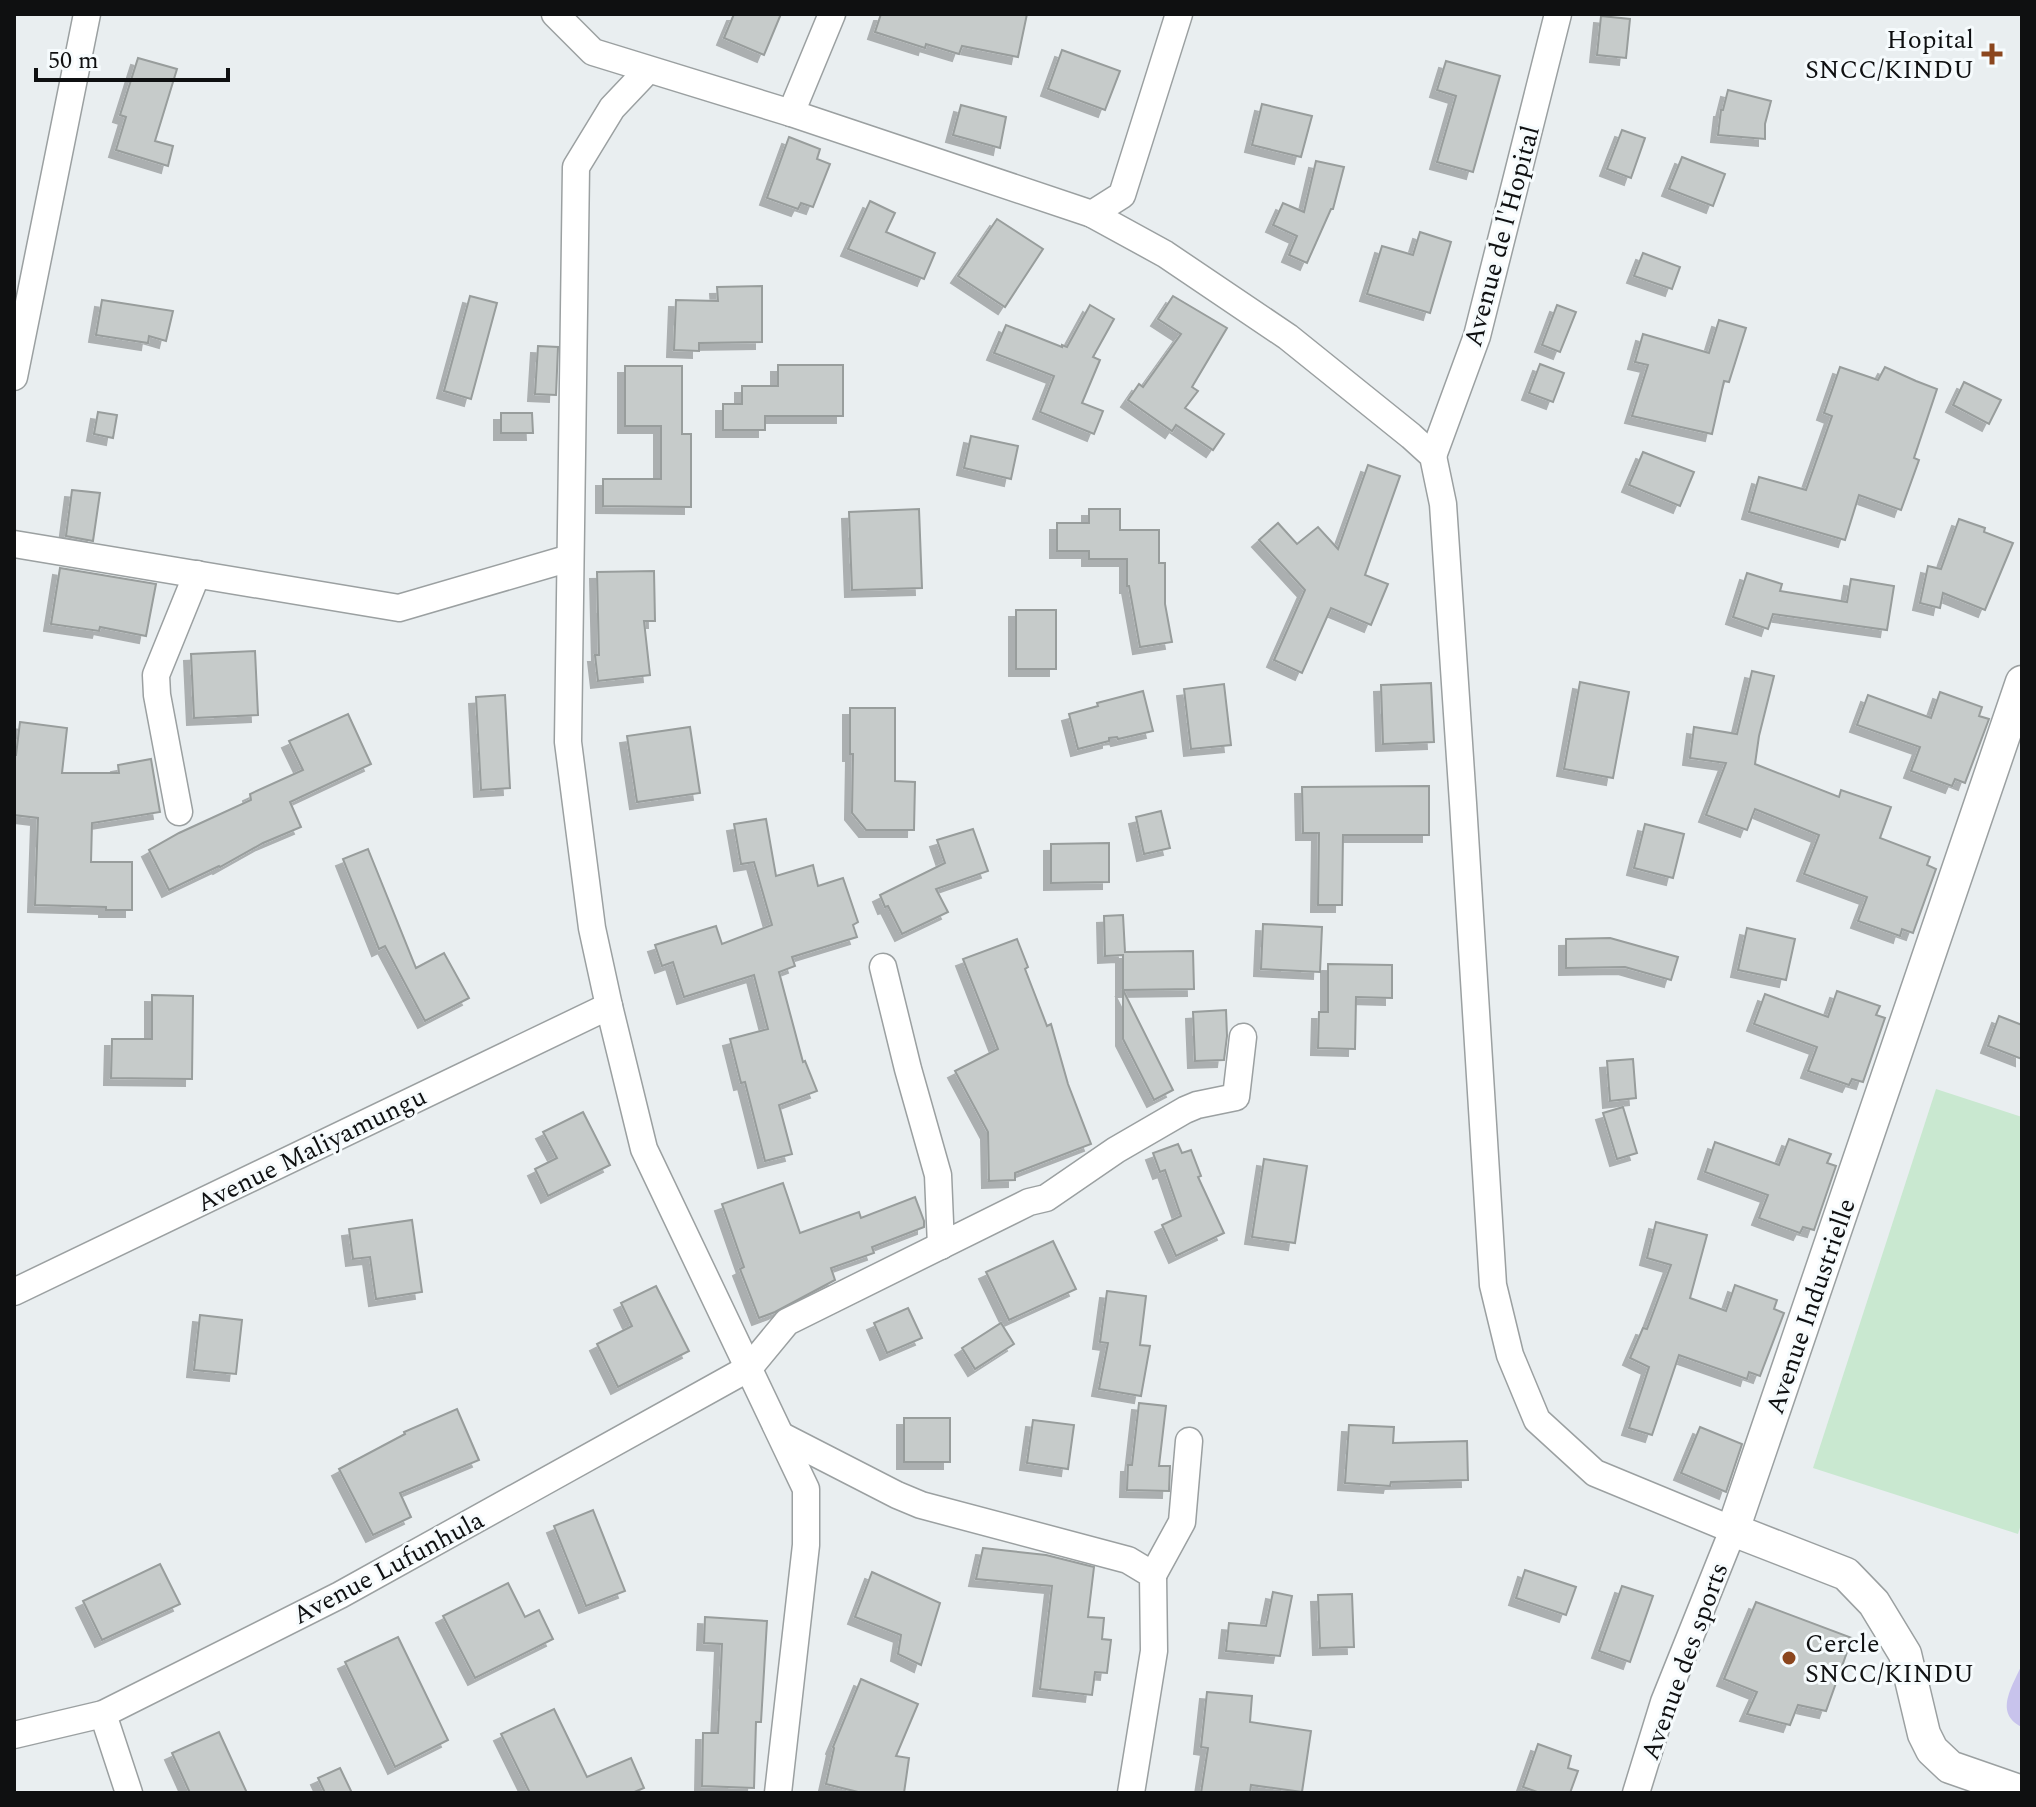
<svg xmlns="http://www.w3.org/2000/svg" width="2036" height="1807" font-family="Spectral,serif">
	<style>
		.green { fill: #c9e8d0 }
		.water { fill: #c8c3ec }
		.building { fill: #c6cbca; stroke: #989d9c; stroke-width: 2; filter: url(#shadow) }
		.lines { fill: none; stroke-linecap: round; stroke-linejoin: round }
		.minor-casing { stroke: #9ba0a1; stroke-width: 29 }
		.tertiary-casing { stroke: #9ba0a1; stroke-width: 35 }
		.minor { stroke: #fff; stroke-width: 26 }
		.tertiary { stroke: #fff; stroke-width: 32 }
		.poi-dot { fill: #8b461e; stroke: #f6fbfd; stroke-width: 3 }
		.labels { text-anchor: middle; stroke-width: 6; stroke-linejoin: round; paint-order: stroke }
		.poi-label { font-size: 26px; fill: #0f1011; stroke: #f6fbfd; text-anchor: end }
		.street-label { font-size: 26px; fill: #0f1011; stroke: #f6fbfd }
	</style>
	<defs>
		<filter id="shadow"><feDropShadow dx="-7" dy="7" stdDeviation="0" flood-color="#0004"/></filter>
	</defs>
	<rect width="100%" height="100%" fill="#e9eef0"/>
	<!-- green -->
	<path class="green" d="M1936 1089 2022 1117V1521L2018 1534 1813 1468Z"/>
	<!-- water -->
	<path class="water" d="M2022 1664V1727C1993 1713 2013 1686 2022 1664Z"/>
	<!-- building -->
	<g class="building">
		<path d="M734 14H781L764 55 724 38Z"/>
		<path d="M881 14H1027L1018 57 962 46 959 54 926 44 925 48 875 32Z"/>
		<path d="M1601 16 1630 19 1626 58 1597 55Z"/>
		<path d="M1062 50 1120 71 1105 110 1048 89Z"/>
		<path d="M138 58 177 69 155 141 173 146 168 166 116 150 126 117 120 115Z"/>
		<path d="M1446 61 1500 76 1473 172 1437 162 1456 96 1437 90Z"/>
		<path d="M1728 90 1771 101 1765 124V139L1718 135 1721 110H1723Z"/>
		<path d="M1262 104 1312 116 1301 157 1252 145Z"/>
		<path d="M961 105 1006 117 1000 148 953 135Z"/>
		<path d="M1622 130 1645 138 1631 178 1607 169Z"/>
		<path d="M789 137 820 149 817 159 830 164 813 207 801 203 798 209 767 198Z"/>
		<path d="M1682 157 1725 174 1713 206 1669 189Z"/>
		<path d="M1316 161 1344 167 1333 209H1331L1307 263 1289 255 1297 236 1273 225 1283 203 1304 212Z"/>
		<path d="M870 201 895 213 886 232 935 253 924 279 848 249Z"/>
		<path d="M997 219 1043 249 1005 307 958 276Z"/>
		<path d="M1420 232 1451 242 1430 313 1367 294 1382 246 1413 255Z"/>
		<path d="M1643 253 1680 267 1672 289 1634 276Z"/>
		<path d="M762 286V342L699 343V351L674 350 676 300 718 301 717 287Z"/>
		<path d="M470 296 497 303 471 399 444 391Z"/>
		<path d="M1173 296 1227 328 1192 387 1198 391 1185 408 1224 434 1213 450 1176 425 1172 431 1128 400 1139 384 1143 387 1181 334 1158 319Z"/>
		<path d="M102 300 173 311 166 341 149 336 148 343 96 335Z"/>
		<path d="M1090 305 1114 319 1093 357 1100 360 1082 403 1103 411 1094 434 1040 412 1054 376 994 353 1006 325 1062 347V345L1067 347Z"/>
		<path d="M1557 305 1576 312 1560 352 1542 345Z"/>
		<path d="M1719 320 1746 328 1729 382 1724 381 1712 434 1632 416 1648 365 1635 362 1643 334 1709 353Z"/>
		<path d="M538 346 558 347 556 395 535 394Z"/>
		<path d="M1540 364 1564 373 1553 402 1529 393Z"/>
		<path d="M778 365H843V416H765V430H723V404H742V386H778Z"/>
		<path d="M625 366H682V434H691V507L603 506V479H661V426H625Z"/>
		<path d="M1840 367 1878 380 1885 367 1916 381 1937 389 1914 458 1919 460 1901 510 1859 495 1845 540 1749 512 1759 477 1806 490 1832 416 1824 413Z"/>
		<path d="M1964 382 2001 400 1989 424 1953 405Z"/>
		<path d="M98 412 117 415 113 438 94 434Z"/>
		<path d="M501 413H532L533 433H501Z"/>
		<path d="M971 436 1018 446 1011 479 964 468Z"/>
		<path d="M1643 452 1694 472 1680 506 1629 485Z"/>
		<path d="M1368 465 1400 476 1365 575 1388 584 1371 625 1331 608 1302 673 1274 660 1305 590 1259 540 1278 523 1297 544 1318 527 1338 549Z"/>
		<path d="M72 490 100 493 93 541 66 536Z"/>
		<path d="M919 509 922 588 852 590 849 512Z"/>
		<path d="M1089 509H1120V530H1159V563H1165V604L1172 642 1140 647 1129 586H1127V559H1089V551H1057V523H1089Z"/>
		<path d="M1959 519 1985 528 1984 532 2013 543 1985 610 1943 593 1940 608 1920 603 1928 566 1941 569Z"/>
		<path d="M60 568 156 584 146 636 100 627 99 631 51 624Z"/>
		<path d="M654 571 655 621H644L650 675 598 681 595 655H599L597 572Z"/>
		<path d="M1747 573 1782 584 1780 591 1847 602 1851 579 1894 586 1887 630 1773 614 1768 629 1733 617Z"/>
		<rect x="1016" y="610" width="40" height="59"/>
		<path d="M255 651 258 715 194 718 191 654Z"/>
		<path d="M1752 671 1774 676 1759 736 1755 764 1839 797 1841 790 1891 807 1880 838 1930 857 1927 865 1936 869 1913 933 1902 929 1900 936 1858 921 1867 897 1804 874 1819 835 1755 809 1747 830 1706 815 1726 763 1690 758 1694 727 1737 734Z"/>
		<path d="M1580 682 1629 692 1613 778 1564 769Z"/>
		<path d="M1431 683 1434 742 1383 744 1381 685Z"/>
		<path d="M1224 684 1231 745 1191 749 1184 689Z"/>
		<path d="M1143 691 1153 731 1118 739 1117 737 1109 738V741L1078 749 1069 714 1098 706 1097 703Z"/>
		<path d="M1940 692 1982 707 1979 716 1989 719 1965 783 1955 779 1952 786 1911 771 1920 747 1857 725 1868 695 1931 718Z"/>
		<path d="M505 695 510 788 481 790 476 697Z"/>
		<path d="M850 708H895V781L915 782 914 830H866L852 813 853 754H850Z"/>
		<path d="M348 714 371 764 290 802 301 827 263 843 220 867 219 866 169 890 149 850 179 833 251 800 250 794 303 770 289 741Z"/>
		<path d="M20 722 67 728 62 773H119L118 765 151 759 160 812 92 823 91 862H132V910H106V907L35 905 38 818 14 815V755H16Z"/>
		<path d="M690 727 700 793 637 802 627 736Z"/>
		<path d="M1429 786V835H1343L1342 905H1318L1319 833H1303L1302 787Z"/>
		<path d="M1161 811 1170 848 1144 854 1136 817Z"/>
		<path d="M766 819 776 876 813 865 818 886 843 878 858 922 853 925 857 937 792 957 795 966 779 972 803 1062 805 1061 817 1091 779 1105 792 1154 765 1161 745 1082 741 1083 730 1039 768 1029 754 975 684 997 673 962 662 966 655 945 716 926 722 944 772 925 754 862 741 864 734 824Z"/>
		<path d="M1645 824 1684 834 1673 878 1634 868Z"/>
		<path d="M973 829 988 871 936 889 948 912 902 934 888 906 885 907 880 895 945 863 937 840Z"/>
		<path d="M1109 843V882L1051 883V844Z"/>
		<path d="M368 849 416 968 444 953 469 998 425 1021 385 946 379 949 343 859Z"/>
		<path d="M1123 915 1125 952 1193 951 1194 989 1123 990 1173 1090 1154 1100 1123 1039V955L1105 956 1104 916Z"/>
		<path d="M1263 924 1322 927 1320 972 1261 969Z"/>
		<path d="M1747 928 1795 939 1786 980 1738 970Z"/>
		<path d="M1610 938 1678 957 1671 980 1625 967 1566 968V939Z"/>
		<path d="M1017 939 1028 967 1025 969 1047 1026 1051 1024 1068 1084 1091 1144 1015 1173V1180L989 1181 988 1132 955 1071 998 1049 963 959Z"/>
		<path d="M1328 964 1392 965V998L1356 997 1355 1049 1318 1048 1319 1012H1328Z"/>
		<path d="M1837 991 1880 1006 1876 1015 1885 1018 1863 1082 1852 1079 1849 1085 1808 1071 1817 1047 1754 1024 1765 994 1828 1017Z"/>
		<path d="M152 995 193 996 192 1079 111 1078 112 1039H152Z"/>
		<path d="M1226 1010 1227 1036 1224 1060 1195 1061 1193 1012Z"/>
		<path d="M1999 1016 2022 1025V1059L1988 1046Z"/>
		<path d="M1633 1059 1636 1098 1610 1101 1607 1061Z"/>
		<path d="M1623 1107 1637 1153 1617 1159 1603 1113Z"/>
		<path d="M583 1112 610 1165 548 1196 535 1169 557 1158 543 1132Z"/>
		<path d="M1789 1139 1831 1154 1827 1163 1836 1166 1814 1230 1803 1227 1800 1233 1759 1218 1768 1195 1705 1172 1715 1142 1779 1165Z"/>
		<path d="M1178 1144 1182 1153 1191 1150 1201 1176 1198 1177 1224 1233 1176 1256 1162 1225 1181 1216 1165 1170 1160 1172 1153 1153Z"/>
		<path d="M1264 1159 1307 1166 1295 1243 1252 1237Z"/>
		<path d="M783 1183 800 1233 859 1212 861 1218 915 1197 924 1221V1227L872 1247 874 1253 831 1268 835 1280 775 1312 759 1318 740 1269 744 1267 722 1204Z"/>
		<path d="M412 1220 422 1292 376 1299 370 1257 353 1259 349 1229Z"/>
		<path d="M1656 1222 1707 1235 1690 1298 1726 1311 1735 1285 1777 1300 1774 1309 1784 1313 1760 1376 1749 1372 1747 1379 1679 1355 1652 1435 1629 1428 1649 1367 1630 1358 1643 1328 1647 1329 1671 1265 1647 1258Z"/>
		<path d="M1053 1241 1076 1289 1009 1320 986 1272Z"/>
		<path d="M656 1286 689 1351 618 1387 597 1344 632 1326 621 1303Z"/>
		<path d="M1107 1291 1146 1296 1140 1345 1150 1346 1141 1396 1099 1389 1108 1343 1100 1342Z"/>
		<path d="M908 1308 922 1338 887 1353 874 1323Z"/>
		<path d="M200 1315 242 1320 236 1374 194 1370Z"/>
		<path d="M1001 1323 1014 1344 975 1369 962 1348Z"/>
		<path d="M1139 1403 1166 1406 1159 1466H1170L1169 1491 1127 1490 1128 1465H1132Z"/>
		<path d="M457 1409 479 1460 400 1493 411 1517 373 1535 339 1469 405 1434 404 1432Z"/>
		<rect x="904" y="1418" width="46" height="44"/>
		<path d="M1033 1420 1074 1425 1068 1469 1027 1463Z"/>
		<path d="M1349 1425 1394 1427 1393 1443 1467 1441 1468 1480 1391 1482 1390 1486 1345 1483Z"/>
		<path d="M1700 1427 1742 1444 1726 1492 1681 1473Z"/>
		<path d="M593 1510 625 1591 586 1606 554 1526Z"/>
		<path d="M983 1548 1046 1555 1094 1567 1088 1617 1104 1618 1102 1639 1111 1640 1107 1673 1095 1672 1092 1695 1040 1689 1052 1586 976 1579Z"/>
		<path d="M160 1564 180 1604 102 1640 83 1601Z"/>
		<path d="M1525 1570 1576 1587 1566 1615 1516 1598Z"/>
		<path d="M872 1572 940 1603 921 1665 898 1654 901 1635 855 1617Z"/>
		<path d="M508 1583 525 1617 539 1610 553 1639 475 1678 443 1616Z"/>
		<path d="M1622 1586 1653 1596 1630 1662 1599 1651Z"/>
		<path d="M1273 1592 1292 1596 1280 1656 1226 1651 1229 1623 1266 1626Z"/>
		<path d="M1352 1594 1354 1647 1320 1648 1318 1595Z"/>
		<path d="M1756 1602 1852 1638 1826 1711 1798 1705 1790 1725 1747 1714 1757 1692 1724 1679Z"/>
		<path d="M705 1617 767 1621 761 1722H756L754 1788 702 1786 703 1733H718L722 1644 704 1643Z"/>
		<path d="M398 1637 448 1740 395 1767 345 1662Z"/>
		<path d="M861 1679 918 1704 896 1756 909 1758 904 1793H862L826 1784 834 1748 833 1747Z"/>
		<path d="M1207 1692 1252 1696 1250 1722 1311 1731 1302 1792 1251 1785 1250 1793H1201L1208 1748 1201 1747Z"/>
		<path d="M554 1709 587 1777 631 1758 644 1788 632 1793H530L501 1734Z"/>
		<path d="M219 1732 247 1793H190L172 1753Z"/>
		<path d="M1538 1744 1571 1756 1568 1768 1578 1771 1570 1793H1540L1523 1787Z"/>
		<path d="M340 1768 352 1793H325L318 1778Z"/>
	</g>
	<g class="lines">
		<!-- minor casing -->
		<g class="minor-casing">
			<g id="minor">
				<path d="M555 14 593 52 791 113 1092 214 1165 254 1288 337 1411 436 1433 456 1443 504 1463 803 1493 1285 1510 1355 1537 1420 1595 1473 1733 1530 1664 1702 1636 1793"/>
				<path d="M648 70 612 108 576 167 568 742 592 928 609 1006 644 1149 806 1489V1545L778 1793"/>
				<path d="M791 113 832 14"/>
				<path d="M1092 214 1122 195 1179 14"/>
				<path d="M14 377 87 14"/>
				<path d="M1433 456 1477 336 1558 14"/>
				<path d="M14 544 399 608 570 558"/>
				<path d="M179 812 157 695 156 675 197 574"/>
				<path d="M883 967 908 1069 938 1175 941 1246"/>
				<path d="M14 1292 609 1006"/>
				<path d="M782 1436 897 1495 921 1505 1128 1560 1153 1575 1154 1651 1131 1793"/>
				<path d="M1153 1575 1182 1522 1189 1441"/>
				<path d="M103 1714 129 1793"/>
				<path d="M14 1735 103 1714 340 1595 749 1368 787 1322 1029 1202 1046 1198 1116 1150 1185 1110 1197 1105 1236 1097 1243 1037"/>
			</g>
		</g>
		<!-- tertiary casing -->
		<g class="tertiary-casing">
			<path id="tertiary" d="M2022 682 1733 1530 1846 1574 1874 1603 1905 1654 1924 1734 1932 1750 1950 1767 2022 1792"/>
		</g>
		<!-- minor -->
		<use href="#minor" class="minor"/>
		<!-- tertiary -->
		<use href="#tertiary" class="tertiary"/>
	</g>
	<!-- markers -->
	<g class="poi-dot">
		<path d="M1988 42h8v8h8v8h-8v8h-8v-8h-8v-8h8z"/>
		<circle cx="1789" cy="1658" r="8"/>
	</g>
	<g class="labels">
		<!-- poi labels -->
		<g class="poi-label">
			<text x="1974" y="48">Hopital<tspan x="1974" dy="30">SNCC/KINDU</tspan></text>
			<text x="1805" y="1652" text-anchor="start">Cercle<tspan x="1805" dy="30">SNCC/KINDU</tspan></text>
		</g>
		<!-- street labels -->
		<g class="street-label">
			<text transform="translate(1501 236) rotate(-75)" y="9">Avenue de l'Hopital</text>
			<text transform="translate(311 1149) rotate(-26)" y="9">Avenue Maliyamungu</text>
			<text transform="translate(1810 1306) rotate(-71)" y="9">Avenue Industrielle</text>
			<text transform="translate(388 1567) rotate(-28)" y="9">Avenue Lufunhula</text>
			<text transform="translate(1684 1661) rotate(-70)" y="9">Avenue des sports</text>
		</g>
	</g>
	<!-- border -->
	<rect width="2036" height="1807" fill="none" stroke="#0f1011" stroke-width="32"/>
	<!-- scale -->
	<path d="M36 68v12h192v-12" fill="none" stroke="#0f1011" stroke-width="4"/>
	<text x="48" y="68" font-size="24" fill="#0f1011" stroke="#f6fbfd" stroke-width="6" paint-order="stroke">50 m</text>
</svg>
